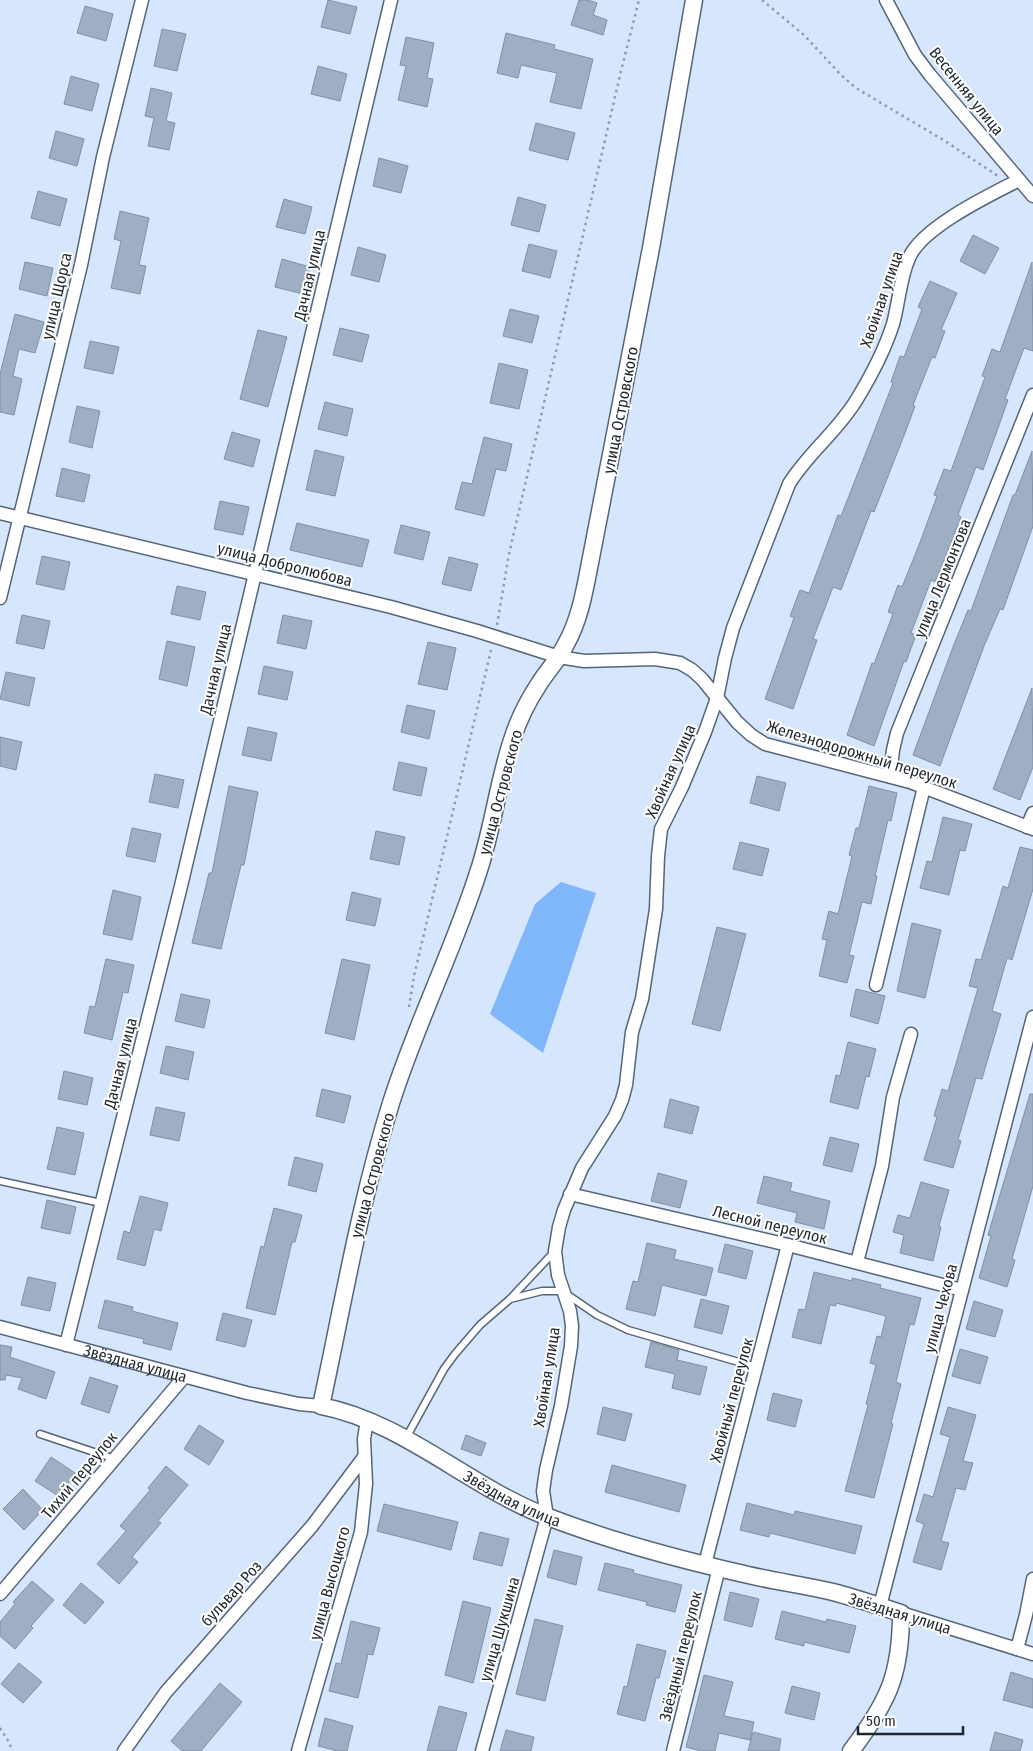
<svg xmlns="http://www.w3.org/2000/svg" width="1033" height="1751" font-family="'Fira Sans Condensed',sans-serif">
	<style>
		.water { fill: #80b7fb }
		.building { fill: #9eaec3; stroke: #8090a4 }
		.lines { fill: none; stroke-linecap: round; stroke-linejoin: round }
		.service-casing { stroke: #566578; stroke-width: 9 }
		.minor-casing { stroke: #566578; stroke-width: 15 }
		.tertiary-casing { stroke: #566578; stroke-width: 19 }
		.path { stroke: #8e9bac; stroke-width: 2.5; stroke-dasharray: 2.5 4; stroke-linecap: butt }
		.service { stroke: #fff; stroke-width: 6 }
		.minor { stroke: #fff; stroke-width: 12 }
		.tertiary { stroke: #fff; stroke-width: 16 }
		.labels { text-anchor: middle; stroke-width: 4; stroke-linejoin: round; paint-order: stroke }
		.street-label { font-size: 16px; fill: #1f262e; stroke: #fff }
	</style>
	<rect width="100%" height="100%" fill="#d5e6fd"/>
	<!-- water -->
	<path class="water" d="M561 882 596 893 543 1053 490 1014 535 904Z"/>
	<!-- building -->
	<g class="building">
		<path d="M328 0 357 7 350 34 321 27Z"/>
		<path d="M579 0H588L597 3 593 15 607 20 603 35 571 25Z"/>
		<path d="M85 6 113 14 106 41 77 33Z"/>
		<path d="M162 29 186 34 177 71 154 66Z"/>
		<path d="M506 33 555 45 554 49 593 59 581 109 550 102 557 73 521 65 518 78 497 73Z"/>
		<path d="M406 37 434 43 427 78 433 79 427 107 398 100 406 66 400 65Z"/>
		<path d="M318 66 347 74 340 101 311 94Z"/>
		<path d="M71 76 99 84 92 111 64 104Z"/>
		<path d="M151 88 172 93 166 121 175 123 169 150 148 146 154 118 145 116Z"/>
		<path d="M536 123 575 133 568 160 529 150Z"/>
		<path d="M56 131 84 139 77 166 49 158Z"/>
		<path d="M379 158 408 166 401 193 373 186Z"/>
		<path d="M38 191 67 199 60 226 31 218Z"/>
		<path d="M518 197 546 205 539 232 511 225Z"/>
		<path d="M284 199 312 207 305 234 276 227Z"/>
		<path d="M120 211 149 218 139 265 146 266 140 294 111 288 121 241 114 239Z"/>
		<path d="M973 235 999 248 985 274 960 261Z"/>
		<path d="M529 244 557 251 550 278 522 271Z"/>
		<path d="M358 247 386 255 379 282 351 275Z"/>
		<path d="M282 259 310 267 303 294 275 287Z"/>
		<path d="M25 262 53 268 47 296 19 289Z"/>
		<path d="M1032 262 1033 351 1024 348 1005 399 1008 400 983 470 976 467 958 515 961 517 951 543 935 582 931 580 911 633 916 635 906 662 904 661 874 746 847 735 872 663 874 664 893 614 888 612 898 585 902 587 919 545 937 496 934 495 944 469 951 471 985 377 982 376 992 349 1000 352Z"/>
		<path d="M930 281 957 293 941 330 945 331 935 358 932 357 913 405 915 406 905 433 874 512 871 511 841 590 833 587 813 639 817 640 793 709 765 699 794 618 790 616 800 590 809 593 838 515 841 516 872 437 893 383 891 382 900 356 904 357 922 309 918 307Z"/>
		<path d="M510 309 539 316 532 343 503 336Z"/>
		<path d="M15 314 44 322 35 353 19 349 13 376 22 379 14 415 0 412V374Z"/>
		<path d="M340 328 369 335 362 362 333 355Z"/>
		<path d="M258 330 287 337 268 407 240 399Z"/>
		<path d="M90 341 119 347 113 374 84 368Z"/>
		<path d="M499 363 528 370 519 409 490 403Z"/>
		<path d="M325 402 353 409 347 436 318 429Z"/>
		<path d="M77 406 100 411 92 448 69 442Z"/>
		<path d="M232 432 260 440 253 467 224 459Z"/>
		<path d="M484 437 512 444 506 471 496 469 484 516 455 509 462 482 472 484Z"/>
		<path d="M315 450 344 457 335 496 306 490Z"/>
		<path d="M1032 451 1033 526 1003 610 1000 609 984 646 940 766 913 755 953 647 968 610 971 611 1013 495H1015Z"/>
		<path d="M62 468 90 475 84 502 56 496Z"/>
		<path d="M220 501 249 507 243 535 214 529Z"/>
		<path d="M297 523 369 540 362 567 290 550Z"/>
		<path d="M401 525 430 532 423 560 394 553Z"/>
		<path d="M42 556 70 562 64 590 36 584Z"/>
		<path d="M449 557 478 564 471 591 442 584Z"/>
		<path d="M177 586 206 592 200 620 171 614Z"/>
		<path d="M22 615 50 621 44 649 16 643Z"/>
		<path d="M283 615 312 621 306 649 277 643Z"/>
		<path d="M167 641 195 647 187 686 159 679Z"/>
		<path d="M428 642 456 648 447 690 418 684Z"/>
		<path d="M264 666 293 672 287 700 258 694Z"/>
		<path d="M6 672 35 678 29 706 0 699Z"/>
		<path d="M1032 688 1033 767 1020 800 993 789Z"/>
		<path d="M407 705 435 711 429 739 401 732Z"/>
		<path d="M248 727 277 733 271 761 242 755Z"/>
		<path d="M0 737 22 742 16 770 0 766Z"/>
		<path d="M399 762 427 768 421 796 393 790Z"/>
		<path d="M155 774 184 780 178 808 149 802Z"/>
		<path d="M757 776 786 783 779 811 750 803Z"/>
		<path d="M229 786 258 792 244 865H241L221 949 192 943 209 873H212Z"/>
		<path d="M869 786 897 793 891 821 888 820 875 876H877L871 904 862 902 849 955 854 956 847 983 819 976 827 940 822 939 829 911 838 914 852 856 849 855 856 828H859Z"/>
		<path d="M943 817 972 824 965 851 960 850 949 895 920 888 927 861 932 862Z"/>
		<path d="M132 828 161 834 155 862 126 856Z"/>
		<path d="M376 831 405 837 399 865 370 859Z"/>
		<path d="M740 842 769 849 762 876 733 869Z"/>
		<path d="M1020 847 1033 850V889L1012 960 1007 958 992 1011 1001 1014 982 1079 976 1078 958 1140 961 1141 953 1168 924 1160 937 1117 934 1116 942 1089 948 1091 978 988 969 986 976 959 981 960 1003 886 1008 888Z"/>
		<path d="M113 890 141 897 132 940 103 934Z"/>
		<path d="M352 892 381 899 375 926 346 920Z"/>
		<path d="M912 923 941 930 925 998 897 991Z"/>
		<path d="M717 927 746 934 720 1031 692 1024Z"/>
		<path d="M106 959 134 965 128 993 123 992 112 1040 84 1033 90 1006 95 1007Z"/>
		<path d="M342 959 370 965 354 1040 325 1033Z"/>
		<path d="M856 989 885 996 878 1024 850 1016Z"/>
		<path d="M181 994 210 1000 204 1028 175 1021Z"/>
		<path d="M848 1042 876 1049 869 1077 866 1076 858 1109 830 1102 836 1075 840 1076Z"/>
		<path d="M166 1046 194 1052 188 1080 160 1073Z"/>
		<path d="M64 1071 93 1078 87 1105 58 1099Z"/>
		<path d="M322 1089 351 1096 344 1123 316 1116Z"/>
		<path d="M1030 1094H1033V1186L1012 1259 1015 1260 1007 1287 979 1278 991 1236 988 1235Z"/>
		<path d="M670 1099 699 1107 692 1134 664 1127Z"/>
		<path d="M156 1107 185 1113 179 1141 150 1135Z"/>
		<path d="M57 1127 84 1133 75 1175 47 1169Z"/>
		<path d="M830 1137 859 1144 852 1172 823 1165Z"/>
		<path d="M295 1157 323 1164 316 1192 288 1185Z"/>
		<path d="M658 1173 687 1181 680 1208 651 1201Z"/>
		<path d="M764 1176 792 1183 790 1191 830 1201 824 1229 795 1222 797 1213 757 1203Z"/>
		<path d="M921 1182 949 1190 939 1226 941 1227 933 1261 900 1253 904 1235 893 1232 898 1215 910 1218Z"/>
		<path d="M140 1196 168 1203 161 1231 154 1229 145 1266 117 1259 124 1231 130 1233Z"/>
		<path d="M47 1200 76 1207 70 1234 41 1228Z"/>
		<path d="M274 1208 302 1215 295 1242H292L275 1315 246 1308 261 1246 264 1247Z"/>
		<path d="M647 1243 676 1250 674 1259 713 1268 706 1296 662 1285 655 1316 626 1309 633 1281 638 1282Z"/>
		<path d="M725 1244 753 1251 746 1279 718 1272Z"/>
		<path d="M814 1272 852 1281V1278L881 1285 880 1288 921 1298 914 1325 910 1324 896 1382 901 1384 891 1423 893 1424 874 1498 845 1491 868 1405 866 1404 876 1365 870 1363 877 1336 881 1337 886 1316 836 1303V1306L830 1305 821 1344 792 1337 799 1309 805 1310Z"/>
		<path d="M28 1277 56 1283 50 1311 21 1305Z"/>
		<path d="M701 1299 729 1306 722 1334 694 1327Z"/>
		<path d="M105 1300 133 1307 132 1311 178 1323 171 1350 143 1343 144 1339 98 1328Z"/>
		<path d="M974 1301 1003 1310 995 1337 966 1329Z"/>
		<path d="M223 1313 252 1320 245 1347 216 1340Z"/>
		<path d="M651 1342 679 1350 677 1360 707 1367 700 1395 672 1388 675 1374 645 1367Z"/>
		<path d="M0 1345 12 1347 10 1357 55 1372 46 1399 18 1389 22 1378 6 1375 5 1380H0Z"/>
		<path d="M960 1349 988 1357 980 1384 952 1376Z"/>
		<path d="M90 1377 118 1386 109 1413 81 1404Z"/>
		<path d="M773 1393 802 1400 795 1427 767 1420Z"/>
		<path d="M603 1407 632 1414 625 1441 597 1434Z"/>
		<path d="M948 1407 976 1415 963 1461 973 1463 965 1490 956 1488 941 1541 949 1543 941 1570 913 1562 924 1524 916 1521 924 1494 933 1497 950 1437 940 1434Z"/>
		<path d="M199 1425 224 1441 209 1465 184 1449Z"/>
		<path d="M466 1435 486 1443 481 1456 461 1449Z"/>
		<path d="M51 1457 75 1473 60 1497 35 1481Z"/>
		<path d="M612 1465 686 1485 679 1512 605 1492Z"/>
		<path d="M166 1466 188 1485 158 1521 161 1523 132 1557 138 1562 119 1584 97 1564 126 1531 120 1526 150 1490 148 1488Z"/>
		<path d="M23 1489 43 1510 24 1530 3 1509Z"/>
		<path d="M747 1503 794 1515 795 1511 862 1526 855 1554 770 1533 769 1537 740 1530Z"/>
		<path d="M384 1504 458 1522 451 1550 377 1531Z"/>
		<path d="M480 1532 509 1539 502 1566 473 1559Z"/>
		<path d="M554 1550 582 1557 576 1585 547 1577Z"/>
		<path d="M605 1563 634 1570 633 1573 682 1585 675 1612 646 1605 647 1602 598 1590Z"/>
		<path d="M32 1581 54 1600 31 1626 33 1628 15 1649 0 1636V1622L15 1604 13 1602Z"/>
		<path d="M81 1583 104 1602 85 1624 63 1605Z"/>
		<path d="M730 1592 759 1599 752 1627 724 1620Z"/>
		<path d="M463 1601 491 1608 473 1683 445 1675Z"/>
		<path d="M782 1611 826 1622 827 1619 856 1626 849 1653 804 1642V1646L775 1639Z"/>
		<path d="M535 1619 563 1626 545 1701 516 1694Z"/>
		<path d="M351 1621 380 1628 373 1655 368 1654 358 1698 329 1691 336 1663 341 1664Z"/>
		<path d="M637 1644 666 1651 659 1678H656L645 1721 617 1714 624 1686 627 1687Z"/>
		<path d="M19 1663 42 1682 23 1703 1 1684Z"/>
		<path d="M1011 1672 1033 1679V1708L1003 1700Z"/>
		<path d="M704 1675 733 1682 724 1716 754 1722 750 1740 719 1733 715 1751H701L686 1747Z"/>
		<path d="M220 1683 242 1702 201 1751H182L171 1741Z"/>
		<path d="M792 1686 820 1693 814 1720 785 1713Z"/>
		<path d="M439 1706 467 1713 456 1751H427Z"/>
		<path d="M325 1718 353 1726 347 1751H338L318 1746Z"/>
		<path d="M506 1730 534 1737 531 1751H500Z"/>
		<path d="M753 1732 781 1739 779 1751H748Z"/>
		<path d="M995 1732 1023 1740 1020 1751H990Z"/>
	</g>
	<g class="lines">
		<!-- service casing -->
		<g class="service-casing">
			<g id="service">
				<path d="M0 1181 101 1203"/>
				<path d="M510 1299 542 1291H562L597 1315 628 1330 756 1367"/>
				<path d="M40 1434 115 1459"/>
				<path d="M406 1438 444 1369 455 1354 480 1325 510 1299 554 1252"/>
			</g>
		</g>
		<!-- minor casing -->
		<g class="minor-casing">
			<g id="minor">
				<path d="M886 0 915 55 930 75 1033 196"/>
				<path d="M0 513 391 607 477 631 559 657 584 661 655 659 680 663 692 670 702 679 737 722 751 735 765 744 910 782 1033 829"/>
				<path d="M0 598 81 265 103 157 142 0"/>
				<path d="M890 776 893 750 897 733 1033 395"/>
				<path d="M1027 827 1033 813"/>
				<path d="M876 985 924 787"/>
				<path d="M570 1194 788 1245 962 1290"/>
				<path d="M857 1262 882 1166 893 1097 911 1034"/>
				<path id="s1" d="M0 1327 247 1393 299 1404 321 1406"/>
				<path d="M66 1345 181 886 391 0"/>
				<path d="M705 1564 788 1245"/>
				<path d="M0 1594 184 1377"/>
				<path d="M880 1606 1033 1017"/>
				<path d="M901 1613 1033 1654"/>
				<path d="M1017 1649 1026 1615 1033 1579"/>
				<path d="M124 1751 166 1692 312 1526 364 1457"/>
				<path d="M298 1751 361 1532 366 1484 364 1439 367 1420"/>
				<path d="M482 1751 547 1517 543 1491 546 1470 561 1406 571 1346 572 1326 570 1311 558 1275 555 1251 559 1227 564 1210 582 1168 615 1116 622 1100 626 1085 632 1032 642 999 656 909 658 856 661 829 682 787 705 732 717 698 725 658 733 628 789 484C808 453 838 431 857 399 871 376 885 349 893 324 899 302 900 278 909 258 922 227 990 195 1019 180"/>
				<path d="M673 1751 719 1568"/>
			</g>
		</g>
		<!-- tertiary casing -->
		<g class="tertiary-casing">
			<g id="tertiary">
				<path id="s2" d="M694 0 651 248 589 568C584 594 579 621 566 644 559 659 547 671 539 684 527 702 518 721 512 740 498 782 493 827 479 870 454 949 416 1024 391 1103 360 1202 343 1304 321 1406 404 1422 469 1487 548 1517 611 1541 677 1559 744 1574 773 1581 803 1585 833 1592 856 1598 879 1606 901 1613 901 1675 888 1702 851 1751"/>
			</g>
		</g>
		<!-- path -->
		<g class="path">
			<path d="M762 0 804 35 841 75 856 88 945 141 998 176"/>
			<path d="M497 625 509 554 621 71 639 0"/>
			<path d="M409 1007 414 976 491 650"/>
			<path d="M0 1728 9 1742 12 1751"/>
		</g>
		<!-- service -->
		<use href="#service" class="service"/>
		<!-- minor -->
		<use href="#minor" class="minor"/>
		<!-- tertiary -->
		<use href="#tertiary" class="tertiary"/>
	</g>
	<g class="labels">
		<!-- street labels -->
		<g class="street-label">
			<text transform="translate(967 91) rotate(51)" y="6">Весенняя улица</text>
			<text transform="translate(309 275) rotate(-77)" y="6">Дачная улица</text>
			<text transform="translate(56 296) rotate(-77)" y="6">улица Щорса</text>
			<text transform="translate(881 299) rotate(-71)" y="6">Хвойная улица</text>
			<text transform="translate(620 410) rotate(-79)" y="6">улица Островского</text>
			<text transform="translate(285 564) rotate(14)" y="6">улица Добролюбова</text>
			<text transform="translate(942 578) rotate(-68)" y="6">улица Лермонтова</text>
			<text transform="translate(215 669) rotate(-77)" y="6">Дачная улица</text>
			<text transform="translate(862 754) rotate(17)" y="6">Железнодорожный переулок</text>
			<text transform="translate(670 771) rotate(-66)" y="6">Хвойная улица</text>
			<text transform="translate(500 792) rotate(-75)" y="6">улица Островского</text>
			<text transform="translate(120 1063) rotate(-76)" y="6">Дачная улица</text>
			<text transform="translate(372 1175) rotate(-75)" y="6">улица Островского</text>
			<text transform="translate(770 1224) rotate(14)" y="6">Лесной переулок</text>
			<text transform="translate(940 1308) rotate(-75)" y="6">улица Чехова</text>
			<text dy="6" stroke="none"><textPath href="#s1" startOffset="140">Звёздная улица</textPath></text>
			<text transform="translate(546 1377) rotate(-81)" y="6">Хвойная улица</text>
			<text transform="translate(731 1400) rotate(-75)" y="6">Хвойный переулок</text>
			<text transform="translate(79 1475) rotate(-50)" y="6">Тихий переулок</text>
			<text dy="6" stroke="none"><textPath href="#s2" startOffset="1676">Звёздная улица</textPath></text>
			<text transform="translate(329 1583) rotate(-75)" y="6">улица Высоцкого</text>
			<text transform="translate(231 1593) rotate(-48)" y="6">бульвар Роз</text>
			<text transform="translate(900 1613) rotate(17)" y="6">Звёздная улица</text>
			<text transform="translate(499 1629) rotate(-74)" y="6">улица Шукшина</text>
			<text transform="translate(680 1656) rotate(-76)" y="6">Звёздный переулок</text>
		</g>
	</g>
	<!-- scale -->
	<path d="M858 1726v8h105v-8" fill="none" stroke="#1f262e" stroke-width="2.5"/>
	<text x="866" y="1726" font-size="15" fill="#1f262e" stroke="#ffffff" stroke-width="4" paint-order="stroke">50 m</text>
</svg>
